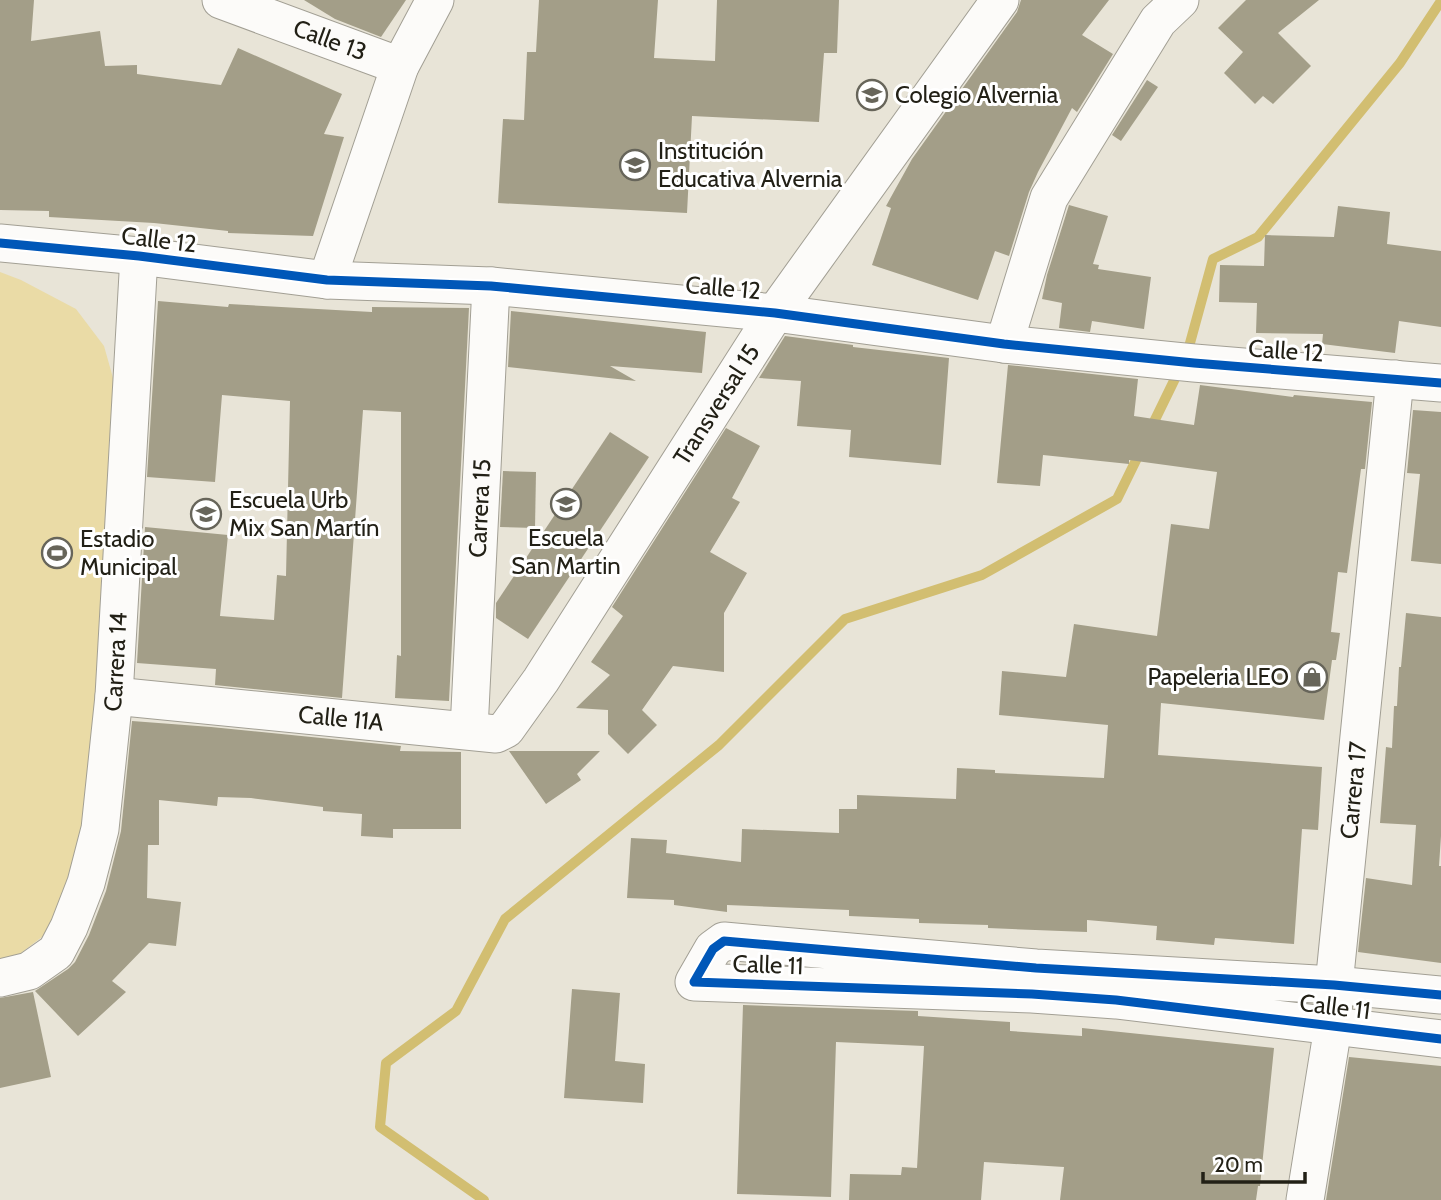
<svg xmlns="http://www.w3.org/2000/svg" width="1441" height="1200" font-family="Cabin,sans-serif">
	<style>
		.pitch { fill: #eadba6 }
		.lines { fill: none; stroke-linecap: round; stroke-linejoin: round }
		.stream { stroke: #d2be71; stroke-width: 10 }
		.building { fill: #a39e88 }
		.minor-casing { stroke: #a29f94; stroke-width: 39 }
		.minor { stroke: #fcfbf9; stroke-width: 37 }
		.cycleway-casing { stroke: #fff; stroke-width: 13 }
		.cycleway { stroke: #0057b8; stroke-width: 9 }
		.labels { text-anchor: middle; stroke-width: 6; stroke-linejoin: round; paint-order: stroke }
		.street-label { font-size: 24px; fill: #222016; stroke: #fff }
		.poi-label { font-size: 24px; fill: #222016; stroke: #fff; text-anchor: start }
	</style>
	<rect width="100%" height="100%" fill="#e8e4d7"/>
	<!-- pitch -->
	<path class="pitch" d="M0 272 21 280 76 309 104 346 122 410 105 697 68 917 0 969Z"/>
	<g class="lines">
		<!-- stream -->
		<g class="stream">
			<path d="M1150 430 1187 354 1213 259 1258 237 1400 63 1441 1"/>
			<path d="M484 1200 380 1127 386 1063 456 1011 505 919 719 745 845 619 982 575 1117 499 1142 448"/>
		</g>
	</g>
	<!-- building -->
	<g class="building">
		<path d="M0 0H34L31 41 100 31 105 66 137 65V74L221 85 238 48 342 94 324 134 344 137 313 236 228 233V231L154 223 49 217V211L0 210Z"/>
		<path d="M304 0H406L381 37 335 19Z"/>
		<path d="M539 0H658L654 58 715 61 717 0H839L837 53H824L819 122 692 116 687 213 498 203 503 119 524 120 527 52H536Z"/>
		<path d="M1021 0H1109L1082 35 1113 54 1077 112 1072 108 1038 172 1029 192 1009 256 995 251 978 300 872 265 891 208 886 206 912 159 1017 12Z"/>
		<path d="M1246 0H1319L1278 33 1311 66 1273 104 1263 96 1255 104 1224 73 1243 52 1218 28Z"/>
		<path d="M1147 80 1158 87 1121 141 1112 135Z"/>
		<path d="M1069 205 1108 216 1093 264 1099 265 1098 269 1151 277 1144 329 1092 321 1090 332 1059 328 1062 303 1042 299 1047 275Z"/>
		<path d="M1338 206 1390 212 1387 244 1441 251V327L1399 321 1395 353 1322 344 1323 334 1256 333 1257 303 1219 302 1220 265 1264 266 1265 235 1334 237Z"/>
		<path d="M158 301 228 307 229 304 372 312V307L469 308 449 701 395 698 397 655 401 656V412L363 410 342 698 215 685 216 669 137 663 145 527 228 535 220 616 274 620 277 575 286 576 290 401 222 395 215 482 147 477Z"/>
		<path d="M511 311 706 332 702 373 610 366 636 381 508 367Z"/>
		<path d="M785 336 853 345V347L949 358 941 465 849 457 851 430 797 426 801 381 759 378Z"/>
		<path d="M1008 365 1138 379 1134 416 1194 425 1200 385 1293 397 1294 395 1372 402 1365 469H1361L1347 573 1338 572 1331 632 1340 633 1336 660H1332L1324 720 1161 703 1158 755 1322 767 1318 830 1302 829 1294 944 1215 938 1214 945 1156 940 1157 926 1087 920V932L988 928V925L919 923V919L849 916V910L727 905V912L674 905V900L627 898 631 838 667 840 666 853 741 862 742 829 839 833V809H857V795L956 799 957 768 995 770V773L1104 778 1108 725 999 715 1002 671 1066 677 1074 624 1157 636 1171 524 1209 529 1217 472 1129 460V464L1043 455 1040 486 997 483Z"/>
		<path d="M1413 410 1441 412V564L1411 561 1420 474 1407 473Z"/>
		<path d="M726 428 760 446 732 498 740 502 710 552 747 573 724 613V672L673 666 642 710 657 725 628 754 608 734V710L576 708 610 675 591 662 623 616 612 607Z"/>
		<path d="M610 432 649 457 528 639 496 618V603Z"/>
		<path d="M503 471 536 472 535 528 500 527Z"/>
		<path d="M1406 613 1441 617V836L1439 866H1441V963L1358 952 1366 878 1412 885 1416 825 1380 823 1386 747 1392 748 1394 706H1397L1399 667H1401Z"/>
		<path d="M132 721 211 727 401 746 400 751 461 752V829H393V838L361 836 362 814 323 811V807L251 798 218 797 217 806 159 800V845H148L147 898 181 902 176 946 149 943 112 981 126 992 78 1036 35 991 68 969 75 962 89 935 106 891 121 831Z"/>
		<path d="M509 751H600L577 774 581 780 546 804Z"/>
		<path d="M572 989 620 993 615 1061 645 1064 643 1103 564 1098Z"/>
		<path d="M33 992 51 1077 0 1088V998Z"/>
		<path d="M743 1005 918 1011V1016L1010 1022V1031L1082 1036V1028L1274 1048 1260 1186H1258L1256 1200H1060L1064 1167 984 1162 981 1200H849L850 1174 901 1175 902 1167 917 1168 924 1046 836 1042 831 1197 737 1194Z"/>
		<path d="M1349 1057 1441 1066V1200H1326Z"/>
	</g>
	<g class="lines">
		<!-- minor casing -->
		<g class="minor-casing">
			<g id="minor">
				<path id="s1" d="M221 0 400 66"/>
				<path d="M0 243 139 256 327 280 491 286 775 313 1004 344 1194 363 1441 383"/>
				<path d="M327 280 400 66 435 0"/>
				<path d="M1004 344 1049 198 1158 21 1180 0"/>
				<path id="s2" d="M114 696 496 734 506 729 541 680 775 313 1000 0"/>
				<path id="s3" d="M469 730 491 286"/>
				<path id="s4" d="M0 978 29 971 56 952 69 927 86 883 100 829 114 696 139 256"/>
				<path d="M1441 995 1334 985 1036 968 724 941 713 949 694 982 1032 994 1116 1000 1441 1039"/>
				<path id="s5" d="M1305 1200 1333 1027 1334 985 1395 379"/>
			</g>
		</g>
		<!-- minor -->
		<use href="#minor" class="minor"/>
		<!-- cycleway casing -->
		<g class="cycleway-casing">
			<g id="cycleway">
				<path d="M0 243 139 256 327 280 491 286 775 313 1004 344 1194 363 1441 383"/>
				<path d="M1441 995 1334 985 1036 968 724 941 713 949 694 982 1032 994 1116 1000 1441 1039"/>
			</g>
		</g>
		<!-- cycleway -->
		<use href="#cycleway" class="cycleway"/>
	</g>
	<!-- icons -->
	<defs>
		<g id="school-ring" transform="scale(1.575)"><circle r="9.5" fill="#fff" stroke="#67655a" stroke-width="1.5"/><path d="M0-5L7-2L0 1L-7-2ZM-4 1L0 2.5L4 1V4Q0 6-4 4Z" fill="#67655a"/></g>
		<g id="stadium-ring" transform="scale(1.575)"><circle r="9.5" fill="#fff" stroke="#67655a" stroke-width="1.5"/><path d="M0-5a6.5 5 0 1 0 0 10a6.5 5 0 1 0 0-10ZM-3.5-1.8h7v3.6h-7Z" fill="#67655a"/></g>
		<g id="shop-ring" transform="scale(1.575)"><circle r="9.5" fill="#fff" stroke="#67655a" stroke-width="1.5"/><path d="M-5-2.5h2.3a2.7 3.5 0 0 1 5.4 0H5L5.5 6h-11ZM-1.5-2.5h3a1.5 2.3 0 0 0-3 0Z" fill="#67655a"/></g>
	</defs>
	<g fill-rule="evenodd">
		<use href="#school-ring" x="872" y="95"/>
		<use href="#school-ring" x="635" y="165"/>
		<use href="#school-ring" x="566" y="504"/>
		<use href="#school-ring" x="206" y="514"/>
		<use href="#stadium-ring" x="57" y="553"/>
		<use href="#shop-ring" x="1312" y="677"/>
	</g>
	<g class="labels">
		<!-- street labels -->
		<g class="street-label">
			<text dy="8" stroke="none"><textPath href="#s1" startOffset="116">Calle 13</textPath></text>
			<text transform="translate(159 240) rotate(7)" y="8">Calle 12</text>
			<text transform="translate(723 288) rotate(5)" y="8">Calle 12</text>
			<text transform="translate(1286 351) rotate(4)" y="8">Calle 12</text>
			<text dy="8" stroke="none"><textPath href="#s2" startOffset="782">Transversal 15</textPath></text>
			<text dy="8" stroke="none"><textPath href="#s3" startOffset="222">Carrera 15</textPath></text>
			<text dy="8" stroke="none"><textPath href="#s4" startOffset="362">Carrera 14</textPath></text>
			<text dy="8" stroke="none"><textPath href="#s2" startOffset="228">Calle 11A</textPath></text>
			<text dy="8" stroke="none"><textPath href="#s5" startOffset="413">Carrera 17</textPath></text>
			<text transform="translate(768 965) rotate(2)" y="8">Calle 11</text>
			<text transform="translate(1335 1007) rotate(7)" y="8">Calle 11</text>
		</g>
		<!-- poi labels -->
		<g class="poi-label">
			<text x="895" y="103">Colegio Alvernia</text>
			<text x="658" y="159">Institución<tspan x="658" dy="28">Educativa Alvernia</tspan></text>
			<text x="229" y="508">Escuela Urb<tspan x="229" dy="28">Mix San Martín</tspan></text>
			<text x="566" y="546" text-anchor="middle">Escuela<tspan x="566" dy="28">San Martin</tspan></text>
			<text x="80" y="547">Estadio<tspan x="80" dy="28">Municipal</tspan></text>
			<text x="1289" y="685" text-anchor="end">Papeleria LEO</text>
		</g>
	</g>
	<!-- scale -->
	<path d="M1203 1172v10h102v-10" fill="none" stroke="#222016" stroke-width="3.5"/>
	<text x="1214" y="1172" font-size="21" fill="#222016" stroke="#ffffff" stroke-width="5" paint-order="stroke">20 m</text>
</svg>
